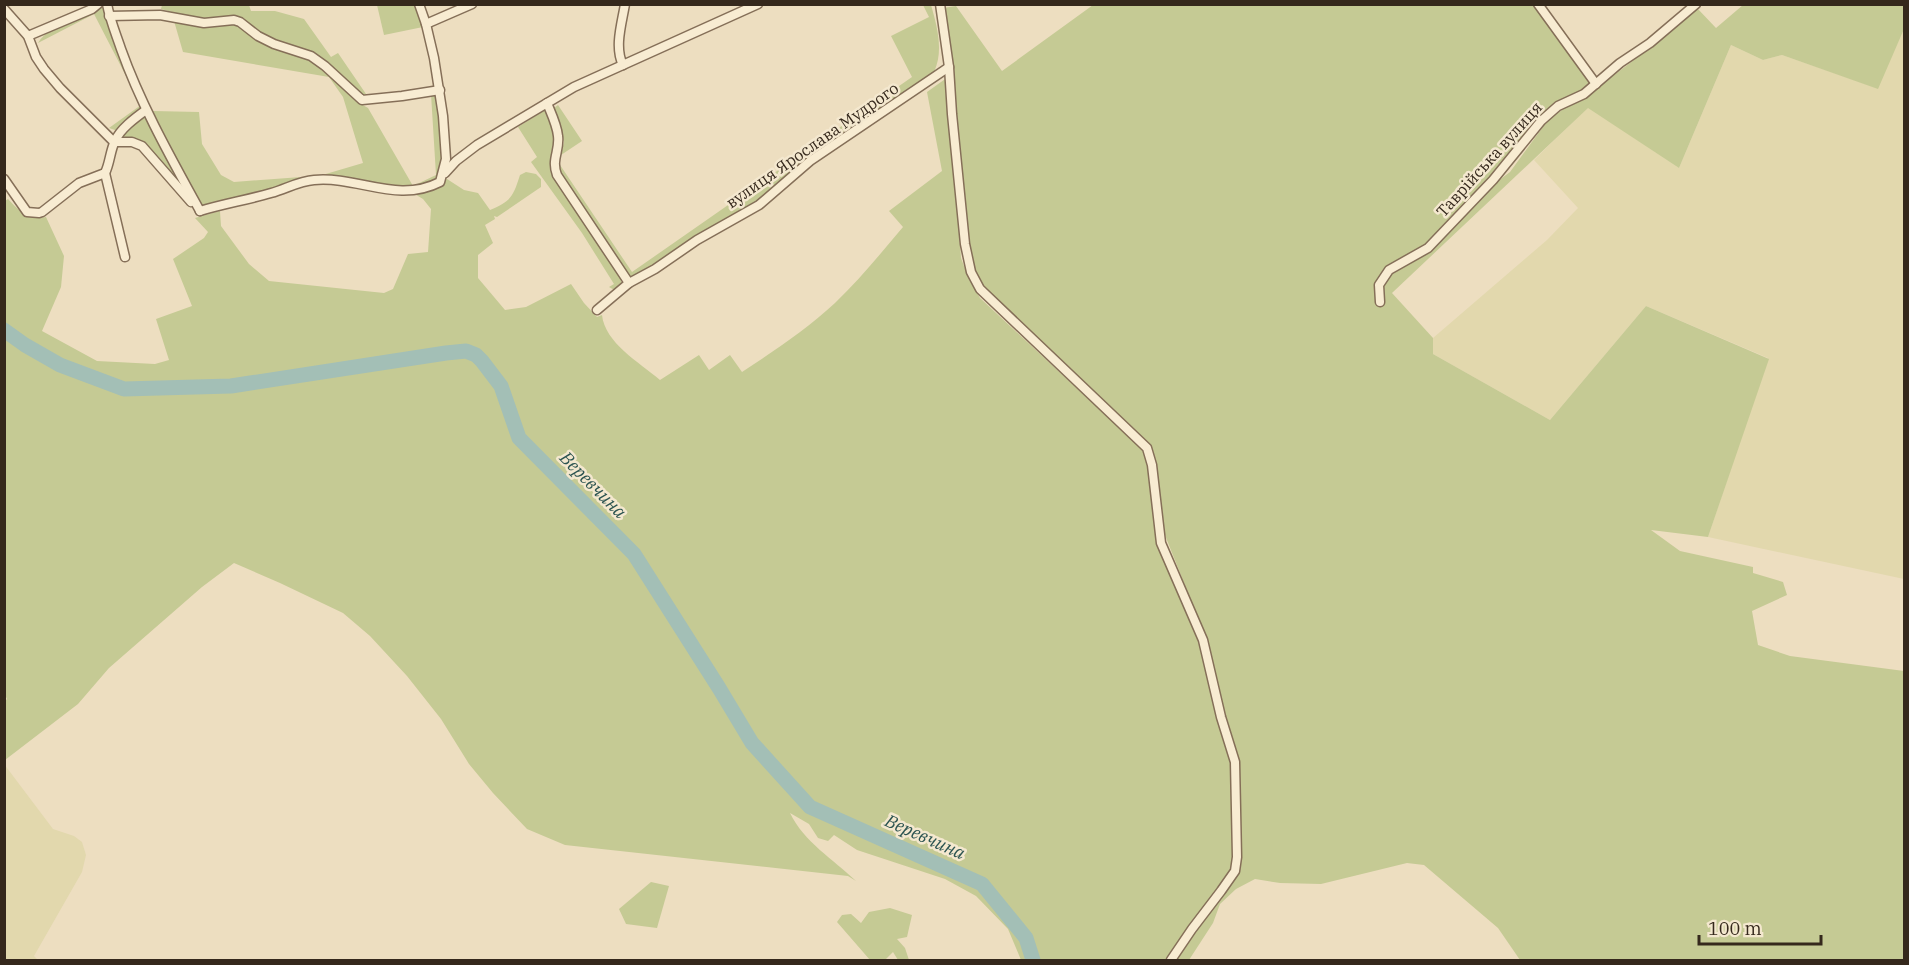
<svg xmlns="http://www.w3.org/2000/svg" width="1909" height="965" font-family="'IBM Plex Serif',serif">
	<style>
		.farmland { fill: #e2d8ad }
		.green { fill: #c5ca94 }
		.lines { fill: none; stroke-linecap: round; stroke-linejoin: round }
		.river { stroke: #a3bfb6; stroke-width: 15 }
		.minor-casing { stroke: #856f58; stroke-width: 11 }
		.minor { stroke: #f8ecd2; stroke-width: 8 }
		.labels { text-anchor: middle; stroke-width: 5; stroke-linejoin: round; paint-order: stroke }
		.street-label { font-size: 16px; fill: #35281c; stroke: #f4e8cf }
		.water-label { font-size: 18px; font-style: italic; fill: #2c5451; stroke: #f4e8cf }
	</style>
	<rect width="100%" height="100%" fill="#eddec0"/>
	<!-- farmland -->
	<g class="farmland">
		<path d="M1904 29V579L1708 537 1768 358 1646 306 1550 420 1433 354V338L1547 240 1578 208 1534 160 1588 107 1679 168 1731 45 1763 60 1782 55 1877 88Z"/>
		<path d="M4 764 53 829 74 836 82 842 86 855 82 872 34 956 38 960H5Z"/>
	</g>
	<!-- green -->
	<g class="green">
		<path d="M102 5H104L109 24 142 105V110L118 131 109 128 141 105 94 14 38 43C52 21 82 20 102 5Z"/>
		<path d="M162 5H249L251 11H275L304 19 331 57 338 53 366 94 362 95 314 54 270 40 238 18 199 19 161 9Z"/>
		<path d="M377 5H414L423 27 384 35Z"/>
		<path d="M923 5H931C937 26 944 51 934 72L758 202 640 275 633 277 627 274 559 171 558 162 632 272 912 77 891 36 929 17Z"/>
		<path d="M1093 5H1535L1592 84 1583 92 1557 105 1426 246 1391 266 1381 285 1391 271 1431 247 1485 196 1494 184 1510 172 1548 120 1569 105 1588 95 1647 50 1697 8 1716 28 1743 5H1904V29L1878 89 1782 55 1763 60 1731 45 1679 168 1588 108 1392 293 1433 338V354L1550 420 1646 306 1769 359 1708 537 1651 530 1680 551 1753 567V573L1783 582 1787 595 1752 611 1758 645 1790 656 1904 671V960H1520L1498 928 1424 865 1407 863 1321 884 1280 883 1255 879 1236 889 1220 904 1213 923 1189 960H1177L1241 859 1239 767 1205 636 1161 525 1148 447 984 289 972 269 968 244 943 8 956 6 1002 71Z"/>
		<path d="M174 21 240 25 310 58 329 77 337 81 354 100 368 108 413 186 436 175 431 94 436 93 439 99C441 120 448 157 439 176 428 200 341 179 319 176L363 163 343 97 329 77 183 52Z"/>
		<path d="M948 77 961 258 968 277 980 298 1144 451 1149 464 1159 547 1199 636 1232 766 1233 869 1165 960H1021L1008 929 976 896 945 879 857 850 834 835 828 841 818 838 809 824 790 813C804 842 833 859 856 881L848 876 565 845 527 829 493 793 469 764 441 719 407 676 370 636 343 613 280 583 234 563 202 587 109 668 78 704 5 760 4 702 7 699 5 695V201L8 199C18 210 28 220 46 217L64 256 61 287 42 331 97 361 155 364 169 360 156 319 192 306 173 259 204 238 208 232 195 218 220 211 221 226 249 264 269 281 384 293 393 289 408 254 428 252 431 209 423 199 413 193 434 188 447 179 464 190 478 193 490 210C511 201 513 197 520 175L526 172 536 174 541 179V187L497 217 494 216 495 219 485 225 493 243 478 255V278L505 310 526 307 571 284 584 303 597 317 602 315C605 343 639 362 660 380L699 355 709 370 730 355 742 372C774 351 807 329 835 303 860 279 881 253 903 227L889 211 942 171 927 92Z"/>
		<path d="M558 105 582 141 561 155 564 142 554 108Z"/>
		<path d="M545 110 555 130 556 141 550 164 552 174 621 277V283L616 291 609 287 614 284 582 233 531 162 537 157 518 127Z"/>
		<path d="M153 111 199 112 202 144 221 175 234 182 301 177 269 191 202 209 157 121Z"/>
		<path d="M145 112 193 201 145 146 118 140Z"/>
		<path d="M651 882 669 886 657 928 626 924 619 909Z"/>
		<path d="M890 908 912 915 907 937 897 939 905 948 909 960H898L893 952 885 960H870L837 922 842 915 851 914 861 923 869 912Z"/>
	</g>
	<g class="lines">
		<!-- river -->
		<path class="river" d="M4 330 25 345 60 365 124 389 231 386 446 353 466 351 476 355 482 361 501 386 519 438 634 554 719 688 752 743 810 807 982 884 1026 938 1033 960"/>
		<!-- minor casing -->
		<g class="minor-casing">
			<g id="minor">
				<path d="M107 4C110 20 116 34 121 49 141 105 171 158 200 211"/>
				<path d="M940 4 949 67 952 114 965 244 971 272 980 289 1147 448 1152 465 1161 543 1203 640 1221 717 1235 762 1237 857 1235 871 1221 891 1192 929 1171 960"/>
				<path d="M1538 4 1596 84"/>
				<path d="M4 9 28 36 36 57 44 69 60 88 114 142"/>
				<path d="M109 16 160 15 204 23 234 20 240 22 258 36 274 44 311 56 325 66 362 100 402 96 440 90"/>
				<path d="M426 24 472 4"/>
				<path d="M28 36 92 9 98 4"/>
				<path d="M623 65C614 47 622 23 625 4"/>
				<path d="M547 103C551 113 557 125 558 136 560 151 551 159 557 175L629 283"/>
				<path d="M114 142H132L142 146 191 202"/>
				<path d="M105 173 125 257"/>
				<path d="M445 173 456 161 477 145 574 87 758 4"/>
				<path d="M4 179 27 212 39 213 42 212 79 183 105 173C110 163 110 151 115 141 120 129 135 118 146 110"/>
				<path d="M200 211C223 204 247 200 271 193 286 189 299 181 314 180 359 176 397 204 440 182L446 159 443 116 434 58 426 24 419 4"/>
				<path d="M1380 302 1379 285 1389 270 1428 248 1493 180 1541 121 1558 106 1584 94 1620 63 1650 43 1696 4"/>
				<path d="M597 310 629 283 655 269 697 240 759 205 810 161 949 67"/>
			</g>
		</g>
		<!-- minor -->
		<use href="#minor" class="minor"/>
	</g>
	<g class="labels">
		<!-- street labels -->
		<g class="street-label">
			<text transform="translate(812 145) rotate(-35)" y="6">вулиця Ярослава Мудрого</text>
			<text transform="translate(1489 159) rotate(-48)" y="6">Таврійська вулиця</text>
		</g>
		<!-- water labels -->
		<g class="water-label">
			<text transform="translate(593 485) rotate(45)" y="6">Веревчина</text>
			<text transform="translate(925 837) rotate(24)" y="6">Веревчина</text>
		</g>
	</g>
	<!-- border -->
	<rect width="1909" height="965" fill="none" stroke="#35281c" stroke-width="12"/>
	<!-- scale -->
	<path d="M1699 935v9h122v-9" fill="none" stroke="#35281c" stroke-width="3"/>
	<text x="1708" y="935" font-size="18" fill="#35281c" stroke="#f4e8cf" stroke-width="4.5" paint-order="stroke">100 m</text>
</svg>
